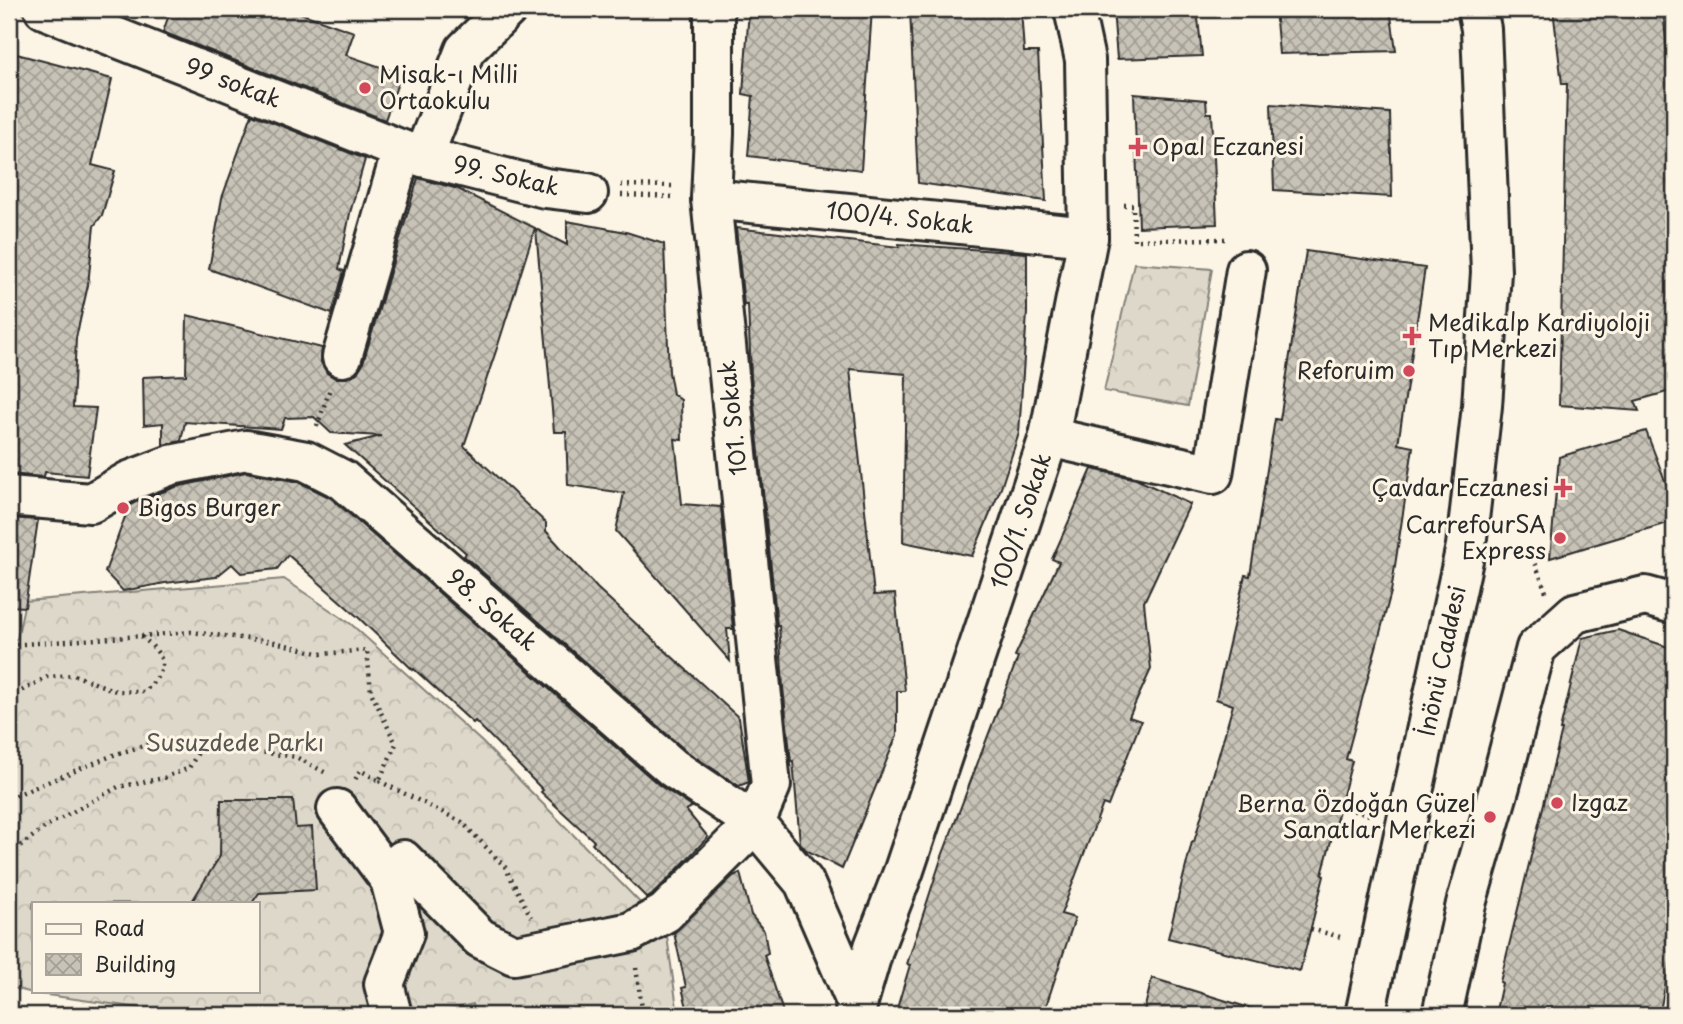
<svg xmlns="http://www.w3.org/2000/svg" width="1683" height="1024" font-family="'Playpen Sans',sans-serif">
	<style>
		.forest { fill: url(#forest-crowns); stroke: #84827a; stroke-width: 2; fill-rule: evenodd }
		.garden { fill: #ded8ca; stroke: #84827a; stroke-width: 2 }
		.building { fill: url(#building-cross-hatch); stroke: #2b2b2b; stroke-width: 2 }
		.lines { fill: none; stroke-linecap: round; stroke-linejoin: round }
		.minor-casing { stroke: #2b2b2b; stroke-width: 44 }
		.major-casing { stroke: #2b2b2b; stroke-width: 44 }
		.path { stroke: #2b2b2b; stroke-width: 4.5; stroke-dasharray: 2 5; stroke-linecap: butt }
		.minor { stroke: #fcf5e5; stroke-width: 38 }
		.major { stroke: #fcf5e5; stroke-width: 38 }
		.poi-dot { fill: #d1495b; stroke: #fcf5e5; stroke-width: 2.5 }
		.labels { text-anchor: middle; stroke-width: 6; stroke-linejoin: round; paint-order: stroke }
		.poi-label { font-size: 23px; fill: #2b2b2b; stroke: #fcf5e5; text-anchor: start }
		.street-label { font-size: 23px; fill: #2b2b2b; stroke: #fcf5e5 }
		.park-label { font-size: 23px; fill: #585653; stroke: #fcf5e5 }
	</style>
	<defs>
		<pattern id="forest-crowns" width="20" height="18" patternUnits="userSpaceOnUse" patternTransform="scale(1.75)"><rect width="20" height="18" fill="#ded8ca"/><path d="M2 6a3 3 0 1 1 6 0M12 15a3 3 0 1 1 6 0" fill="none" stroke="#bfbaae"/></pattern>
		<pattern id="building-cross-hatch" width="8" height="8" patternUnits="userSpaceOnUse" patternTransform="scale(1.75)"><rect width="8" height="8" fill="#c8c3b7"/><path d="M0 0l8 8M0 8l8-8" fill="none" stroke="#a39f95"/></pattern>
	</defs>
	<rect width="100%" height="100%" fill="#fcf5e5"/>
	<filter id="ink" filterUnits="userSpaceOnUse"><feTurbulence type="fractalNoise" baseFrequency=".0143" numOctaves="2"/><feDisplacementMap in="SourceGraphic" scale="14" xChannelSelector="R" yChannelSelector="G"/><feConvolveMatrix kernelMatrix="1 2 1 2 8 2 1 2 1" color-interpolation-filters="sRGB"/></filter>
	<g filter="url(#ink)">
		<!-- forest -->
		<g class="forest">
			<path d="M1134 263 1212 269 1188 406 1104 391Z"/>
			<path d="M284 579 351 624 482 742 666 929 678 1015H179L175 1013 33 993 9 987V640L17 639 25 601ZM33 903H257V991H33Z"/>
		</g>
		<!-- garden -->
		<path class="garden" d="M473 1004 475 1015H430Z"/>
		<!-- building -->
		<g class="building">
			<path d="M171 9H289L354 32 346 55 401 74 385 120 163 32Z"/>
			<path d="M749 9H872L861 170 748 156 753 96 743 94Z"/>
			<path d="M910 9H1021L1024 52H1038L1046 201 918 183Z"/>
			<path d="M1113 9H1197L1202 56 1117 59Z"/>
			<path d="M1275 9H1390L1396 51 1279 54Z"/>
			<path d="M1553 9H1663L1674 125V390L1635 401 1639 411 1559 405 1567 84H1562Z"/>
			<path d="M9 52 112 79 92 165 115 171 102 215 94 226 88 285 76 338 73 407 96 408 87 476 45 472 44 477 9 474Z"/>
			<path d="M1134 94 1206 100 1207 113H1212L1217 224 1139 227Z"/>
			<path d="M1271 104 1390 113 1392 197 1274 190Z"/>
			<path d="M252 114 365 159 350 213 339 269 344 271 332 314 209 269 222 198Z"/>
			<path d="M418 178 458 189 535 228 498 345 464 446 546 523V531L597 588 739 718 749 782 739 786 686 751 464 556 466 553 345 445 381 436 331 433 314 417 285 418 281 429 185 422 181 441 163 445V423L144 425 143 377 186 375 187 315 322 348 321 362 327 373 335 378H347L357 373 363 363Z"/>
			<path d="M567 221 626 232 664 244 669 372 673 394 681 400 682 440 675 439 682 504 721 507 733 629H727L730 661 616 531 624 493 568 485 566 432H554L536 229 567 245Z"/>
			<path d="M736 228 899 247V244L1027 253V313L1019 433 1001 488 972 556 903 542 906 374 850 369 874 595 895 594 905 691H897V735L842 869 806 850 800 843 793 761 791 762 783 687 779 625H777L751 376 748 305H744Z"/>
			<path d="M1306 251 1425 268 1398 444 1413 447 1391 592 1346 759 1352 761 1322 875 1324 876 1300 971 1168 938 1192 842H1194L1233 705 1216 699 1245 575 1250 576 1275 419 1280 420Z"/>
			<path d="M1646 431 1674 504V521L1550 558 1559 457Z"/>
			<path d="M1092 469 1136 479 1190 504 1144 602 1151 669 1129 717 1141 721 1108 806 1103 804 1061 914 1075 918 1043 1015H895L910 965 907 964 941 859 1018 657 1015 656 1059 562 1052 559Z"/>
			<path d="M246 472 299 482 331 498 659 785 692 807 686 810 708 837 673 874 652 895 647 898 592 843 594 841 541 792 543 790 475 721 473 723 414 669 413 670 359 618 288 555 277 569 241 573 232 564 216 577 165 583 123 591 105 572 129 506 138 501 176 487Z"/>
			<path d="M9 518 38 520 25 607 9 606Z"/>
			<path d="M1618 630 1674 649V946L1659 1015H1495L1502 983 1500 982 1562 730H1560L1582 638Z"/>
			<path d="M221 800H293L296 828 312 827 316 890 259 893 252 903H191L220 856Z"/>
			<path d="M740 873 751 915 764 931 768 953 764 955 784 1015H689L682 988 686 987 674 933 733 876Z"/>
			<path d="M1152 978 1253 1009 1252 1015H1143Z"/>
		</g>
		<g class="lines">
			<!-- minor casing -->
			<g class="minor-casing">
				<g id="minor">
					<path d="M44 9 402 150 423 157 545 188 588 193"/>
					<path d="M423 157 465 50 507 9"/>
					<path d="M711 199 1088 237"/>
					<path d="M342 357 402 150"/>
					<path d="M1049 437 1213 474 1246 270"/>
					<path d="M9 496 91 503 129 481 171 465 246 450 306 461 343 480 673 768 755 823 804 882 857 1004"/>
					<path d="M337 809 390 880 404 933 384 984 392 1015"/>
					<path d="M390 880 403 860 480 938 514 955 592 940 631 932 665 913 755 823 771 785 711 199 714 134V9"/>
					<path d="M855 1012 874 947 904 870 1049 437 1088 237 1085 60 1074 9"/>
					<path d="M1442 1015 1466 904 1500 786 1536 648 1575 613 1645 596 1674 604"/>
				</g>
			</g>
			<!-- major casing -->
			<g class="major-casing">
				<path id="major" d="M1365 1015 1466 546 1482 406 1491 272 1481 29 1477 9"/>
			</g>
			<!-- path -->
			<g class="path">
				<path d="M621 185 675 186"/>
				<path d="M621 195 675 197"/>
				<path d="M1124 205H1133L1134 240 1228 239"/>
				<path d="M317 426 330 389"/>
				<path d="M1533 557 1546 592"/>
				<path d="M141 636 191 632 275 642 321 654 367 650 371 692 396 744 379 781 360 770 355 780"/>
				<path d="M9 645 141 636C167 658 170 667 144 692L116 691 74 675 47 677 9 698"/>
				<path d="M379 781 462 822 505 867 531 917"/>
				<path d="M9 798 116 754 164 740 203 744 296 757 328 774"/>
				<path d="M1340 807 1370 815"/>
				<path d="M9 854 47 826 118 787 164 778 189 768 203 744"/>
				<path d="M1311 929 1344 938"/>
				<path d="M636 968 643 1015"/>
			</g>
			<!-- minor -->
			<use href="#minor" class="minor"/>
			<!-- major -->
			<use href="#major" class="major"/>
		</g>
	</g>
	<!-- markers -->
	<g class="poi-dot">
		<circle cx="365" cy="88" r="7"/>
		<path d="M1134.5 136.5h7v7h7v7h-7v7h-7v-7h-7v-7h7z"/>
		<path d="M1408.5 325.5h7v7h7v7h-7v7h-7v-7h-7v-7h7z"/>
		<circle cx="1409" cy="371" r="7"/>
		<path d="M1559.5 477.5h7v7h7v7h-7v7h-7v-7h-7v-7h7z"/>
		<circle cx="123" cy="508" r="7"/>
		<circle cx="1560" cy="538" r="7"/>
		<circle cx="1557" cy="803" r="7"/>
		<circle cx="1490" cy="817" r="7"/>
	</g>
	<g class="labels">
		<!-- poi labels -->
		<g class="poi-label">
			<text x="379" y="83">Misak-ı Milli<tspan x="379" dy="26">Ortaokulu</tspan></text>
			<text x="1152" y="155">Opal Eczanesi</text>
			<text x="1428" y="331">Medikalp Kardiyoloji<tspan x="1428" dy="26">Tıp Merkezi</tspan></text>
			<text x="1395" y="379" text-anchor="end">Reforuim</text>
			<text x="1549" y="496" text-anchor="end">Çavdar Eczanesi</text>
			<text x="137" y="516">Bigos Burger</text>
			<text x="1546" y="533" text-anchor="end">CarrefourSA<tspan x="1546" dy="26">Express</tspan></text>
			<text x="1571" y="811">Izgaz</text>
			<text x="1476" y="812" text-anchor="end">Berna Özdoğan Güzel<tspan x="1476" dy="26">Sanatlar Merkezi</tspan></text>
		</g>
		<!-- street labels -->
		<g class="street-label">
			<text transform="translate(233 83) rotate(21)" y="8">99 sokak</text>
			<text transform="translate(506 176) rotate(13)" y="8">99. Sokak</text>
			<text transform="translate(900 218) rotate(6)" y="8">100/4. Sokak</text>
			<text transform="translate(733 418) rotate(-96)" y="8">101. Sokak</text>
			<text transform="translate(1021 521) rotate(-71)" y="8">100/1. Sokak</text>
			<text transform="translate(492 610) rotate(41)" y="8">98. Sokak</text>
			<text transform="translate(1442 661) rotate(-78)" y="8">İnönü Caddesi</text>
		</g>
		<!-- park labels -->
		<g class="park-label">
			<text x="235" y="751">Susuzdede Parkı</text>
		</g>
	</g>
	<!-- margin -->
	<rect width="1683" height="1024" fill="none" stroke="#fcf5e5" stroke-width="35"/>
	<rect x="18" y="18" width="1648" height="989" fill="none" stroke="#2b2b2b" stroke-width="2.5" filter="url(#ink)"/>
	<!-- legend -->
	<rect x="32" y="902" width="228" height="91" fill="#fcf5e5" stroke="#a8a49b" stroke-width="2"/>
	<rect x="46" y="924" width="35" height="10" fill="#fcf5e5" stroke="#a8a49b" stroke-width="2"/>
	<text x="94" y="936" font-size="21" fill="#2b2b2b">Road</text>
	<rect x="46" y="954" width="35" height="21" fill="url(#building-cross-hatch)" stroke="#a8a49b" stroke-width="2"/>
	<text x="94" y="972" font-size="21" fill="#2b2b2b">Building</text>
</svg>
